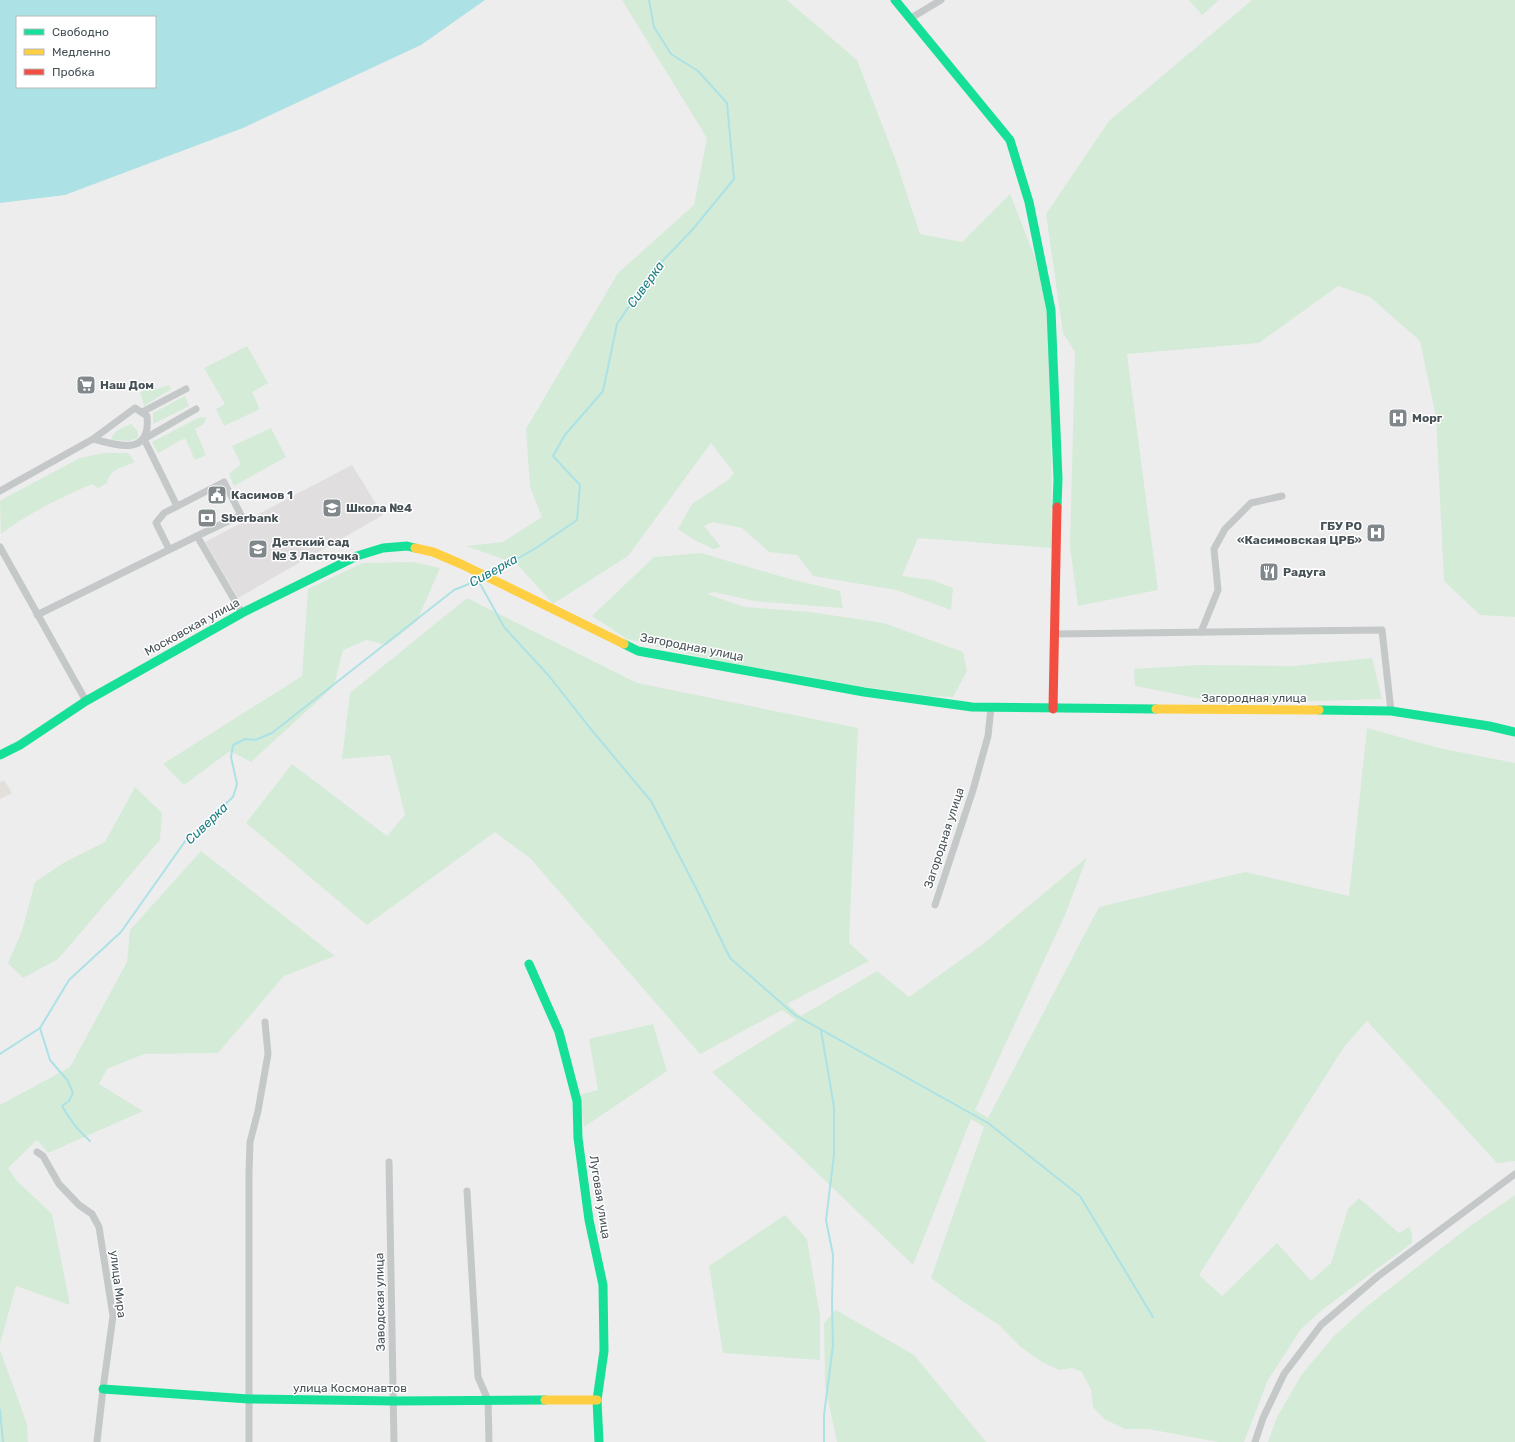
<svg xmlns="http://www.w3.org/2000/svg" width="1515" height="1442" font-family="Rubik,sans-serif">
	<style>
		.commercial { fill: #e3dfda }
		.education { fill: #e0dedf }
		.green { fill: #d4ebd8 }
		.water { fill: #ace2e5; fill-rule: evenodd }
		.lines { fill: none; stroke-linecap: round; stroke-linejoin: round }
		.stream { stroke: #ace2e5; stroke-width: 2 }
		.street { stroke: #c5c8c8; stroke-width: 7 }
		.fast { stroke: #16e098; stroke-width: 9 }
		.slow { stroke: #ffcf43; stroke-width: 9 }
		.jam { stroke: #f24e42; stroke-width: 9 }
		.labels { text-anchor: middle; stroke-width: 3; stroke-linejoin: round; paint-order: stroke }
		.poi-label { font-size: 12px; font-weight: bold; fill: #475257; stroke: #fff; text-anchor: start }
		.street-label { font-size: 12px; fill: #475257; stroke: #fff }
		.water-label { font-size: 13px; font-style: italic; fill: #1a7e82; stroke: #fff }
	</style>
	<rect width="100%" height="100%" fill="#eeeded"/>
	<!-- commercial -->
	<path class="commercial" d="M4 780 12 793 0 799V782Z"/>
	<!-- education -->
	<path class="education" d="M352 465 383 515 238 598 205 542Z"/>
	<!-- green -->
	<g class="green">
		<path d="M622 0H787L857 60 895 158 920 234 962 242 1010 194 1036 260 1050 318 1052 548 918 538 902 576 932 580 953 588 951 610 896 590 813 576 797 555 769 552 742 528 713 522 704 526 721 547 713 549 691 538 678 529 692 504 728 480 734 473 711 443 628 556 553 604 517 564 466 546 503 542 542 517 530 487 526 429 618 273 694 205 707 138Z"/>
		<path d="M1189 0H1219L1202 15Z"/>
		<path d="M1252 0H1515V617L1480 615 1444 581 1436 417 1420 341 1370 297 1338 286 1259 343 1127 354 1158 590 1078 606 1070 547 1075 352 1063 333 1046 214 1109 121Z"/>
		<path d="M247 346 268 383 252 392 260 409 224 426 216 409 225 404 204 368Z"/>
		<path d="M152 384 157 389 169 385 171 389 144 406 140 393Z"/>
		<path d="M185 396 189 406 153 424V413Z"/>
		<path d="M206 417 204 424 195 429 206 455 195 460 185 438 158 453 152 442 198 418Z"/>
		<path d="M131 424 138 431V438L129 441 111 440C114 430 122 428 131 424Z"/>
		<path d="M271 428 286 457 234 486 229 474 241 464 232 446Z"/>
		<path d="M103 453H128L135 462C122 468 111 468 107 483L98 488 92 484C60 498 28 513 1 534L0 501 1 500 80 458Z"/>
		<path d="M701 553 790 579 840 591 843 608 754 601 714 592 707 594 745 607 810 612 884 623 963 652 967 671 953 697 930 696 858 686 718 661 627 639 592 616 654 557Z"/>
		<path d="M412 562 440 568 417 621 387 645 366 640 343 650 334 686 251 762 230 751 184 785 163 764 302 676 308 589 363 563Z"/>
		<path d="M467 598 637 683 858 728 849 943 869 961 787 1004 801 1016 877 971 909 997 983 944 1087 857 1065 915 975 1110 988 1118 1099 907 1245 872 1349 896 1367 728 1439 748 1515 763V1161L1497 1163 1367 1021 1344 1047 1199 1275 1222 1296 1277 1243 1311 1281 1331 1263 1348 1209 1359 1198 1399 1233 1409 1227 1412 1233V1243L1322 1310 1301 1329 1268 1380 1244 1442H1218L1148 1429H1125L1104 1419 1093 1407 1091 1390 1082 1372 1072 1368 1059 1370 1042 1362 1022 1348 999 1325 962 1301 931 1278 984 1127 971 1119 913 1265 712 1072 796 1020 782 1010 700 1054 531 859 495 832 367 925 246 823 292 764 387 836 405 815 390 755 342 759 350 693Z"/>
		<path d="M1372 658 1382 699 1227 704 1135 686 1134 669 1198 665 1293 666Z"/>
		<path d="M135 787 162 813 160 840 58 959 23 978 8 963 22 931 35 882 65 862 105 842Z"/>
		<path d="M201 851 335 956 284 976 218 1053 144 1054 107 1069 99 1084 143 1111 48 1153 37 1140 8 1168 17 1181 52 1214 70 1305 16 1286 0 1344V1105L70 1067 127 962 130 930Z"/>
		<path d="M653 1024 667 1071 584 1127 579 1095 598 1090 589 1039Z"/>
		<path d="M1515 1195V1442H1268L1277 1417 1302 1374 1334 1336 1366 1307 1466 1229Z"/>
		<path d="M785 1215 807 1239 820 1316V1360L723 1353 709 1266Z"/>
		<path d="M836 1310 914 1355 986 1442H837L825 1386 824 1323Z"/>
		<path d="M0 1350 27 1424 28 1442H0Z"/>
	</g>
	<!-- water -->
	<path class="water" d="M0 0H485L421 45 243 128 65 195 0 203ZM17 17H155V87H17Z"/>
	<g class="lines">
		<!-- stream -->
		<g class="stream">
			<path d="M491 574 536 548 577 520 580 485 553 456 565 435 603 391 617 324 653 271 693 229 734 179 727 103 698 71 671 54 654 27 649 0"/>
			<path d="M478 580 504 627 549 676 590 728 651 801 697 890 730 958 795 1015 988 1123 1080 1196 1153 1317"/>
			<path d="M40 1028 50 1060 68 1081 73 1093 69 1101 62 1106C70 1120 78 1131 90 1141"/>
			<path d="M821 1030 834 1107V1155L826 1220 833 1255 832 1303 833 1345 824 1415V1442"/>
			<path d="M0 1054 40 1028 69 980 121 932 186 840 233 797 237 784 231 757 233 745 245 739 255 740 272 733 454 590 481 579"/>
			<path d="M0 1410 3 1442"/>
		</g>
		<!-- street -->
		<g class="street">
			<path d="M911 18 941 0"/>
			<path d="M142 412 186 389"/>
			<path d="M0 491 93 439 135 408 147 416C151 456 119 446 93 439"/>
			<path d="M177 506 144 439 196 409"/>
			<path d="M0 547 86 701"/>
			<path d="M169 549 156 523 164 513 224 482 241 515 197 536"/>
			<path d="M37 615 197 536 242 613"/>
			<path d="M1201 632 1218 590 1214 549 1225 529 1251 503 1282 496"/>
			<path d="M1055 634 1382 630 1391 711"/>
			<path d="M935 905 973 790 988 736 991 708"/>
			<path d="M37 1152 43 1156 59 1184 79 1205 92 1214 99 1227 113 1316 103 1389 97 1442"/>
			<path d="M389 1162 394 1442"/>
			<path d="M467 1191 478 1377 488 1400 489 1442"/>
			<path d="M249 1442V1173L250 1142 258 1111 268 1054 265 1022"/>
			<path d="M1255 1442 1263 1418 1284 1374 1321 1325 1377 1277 1515 1174"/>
		</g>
		<!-- fast -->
		<g class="fast">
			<path d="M895 0 1010 140 1029 202 1051 310 1058 479 1057 507"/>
			<path d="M624 644 638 651 864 692 972 707 1156 709"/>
			<path d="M1319 710 1391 711 1489 726 1515 732"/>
			<path d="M0 755 20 745 86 701 242 613 357 556 383 548 407 546 415 548"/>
			<path d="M529 964 559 1032 577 1101 578 1138 589 1220 603 1285 604 1351 597 1400 599 1442"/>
			<path d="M103 1389 249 1399 394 1401 545 1400"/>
		</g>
		<!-- slow -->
		<g class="slow">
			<path d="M415 548 433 552 461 564 624 644"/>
			<path d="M1156 709 1319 710"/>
			<path d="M545 1400H597"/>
		</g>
		<!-- jam -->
		<path class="jam" d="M1053 709 1057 507"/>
	</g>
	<!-- icons -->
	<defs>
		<g id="supermarket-square" transform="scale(1)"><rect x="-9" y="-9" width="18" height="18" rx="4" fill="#81888c" stroke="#fff"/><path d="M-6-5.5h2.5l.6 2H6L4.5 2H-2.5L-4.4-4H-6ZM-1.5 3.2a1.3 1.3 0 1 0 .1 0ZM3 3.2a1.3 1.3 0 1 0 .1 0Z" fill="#fff"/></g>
		<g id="hospital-square" transform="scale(1)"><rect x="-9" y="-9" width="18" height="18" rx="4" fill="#81888c" stroke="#fff"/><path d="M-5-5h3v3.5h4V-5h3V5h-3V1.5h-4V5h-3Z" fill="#fff"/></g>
		<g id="civic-square" transform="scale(1)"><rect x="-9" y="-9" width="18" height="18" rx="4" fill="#81888c" stroke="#fff"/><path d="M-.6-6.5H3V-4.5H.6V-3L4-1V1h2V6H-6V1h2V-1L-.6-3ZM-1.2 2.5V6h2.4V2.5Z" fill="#fff"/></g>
		<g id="school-square" transform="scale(1)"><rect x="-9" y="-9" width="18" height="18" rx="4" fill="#81888c" stroke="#fff"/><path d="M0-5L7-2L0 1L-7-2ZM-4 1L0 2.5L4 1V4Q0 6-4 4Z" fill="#fff"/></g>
		<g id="bank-square" transform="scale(1)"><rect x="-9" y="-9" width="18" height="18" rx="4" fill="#81888c" stroke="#fff"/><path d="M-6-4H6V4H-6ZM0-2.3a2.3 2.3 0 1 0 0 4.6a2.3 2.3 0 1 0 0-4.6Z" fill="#fff"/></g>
		<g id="restaurant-square" transform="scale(1)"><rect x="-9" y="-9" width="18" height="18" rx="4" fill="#81888c" stroke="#fff"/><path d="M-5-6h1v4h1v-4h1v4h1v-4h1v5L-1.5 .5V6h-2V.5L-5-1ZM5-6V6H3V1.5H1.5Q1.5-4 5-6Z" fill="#fff"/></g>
	</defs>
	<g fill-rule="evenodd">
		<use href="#supermarket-square" x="86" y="385"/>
		<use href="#hospital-square" x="1398" y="418"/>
		<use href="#civic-square" x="217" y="495"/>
		<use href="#school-square" x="332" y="508"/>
		<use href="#bank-square" x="207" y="518"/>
		<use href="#hospital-square" x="1376" y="533"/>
		<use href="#school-square" x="258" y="549"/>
		<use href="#restaurant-square" x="1269" y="572"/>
	</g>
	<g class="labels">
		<!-- poi labels -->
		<g class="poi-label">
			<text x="100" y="389">Наш Дом</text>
			<text x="1412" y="422">Морг</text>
			<text x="231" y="499">Касимов 1</text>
			<text x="346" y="512">Школа №4</text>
			<text x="221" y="522">Sberbank</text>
			<text x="1362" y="530" text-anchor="end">ГБУ РО<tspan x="1362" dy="14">«Касимовская ЦРБ»</tspan></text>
			<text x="272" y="546">Детский сад<tspan x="272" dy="14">№ 3 Ласточка</tspan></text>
			<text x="1283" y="576">Радуга</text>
		</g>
		<!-- street labels -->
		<g class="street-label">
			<text transform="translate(192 627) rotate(-29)" y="4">Московская улица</text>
			<text transform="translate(692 647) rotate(11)" y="4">Загородная улица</text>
			<text x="1254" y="702">Загородная улица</text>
			<text transform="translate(944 838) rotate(-72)" y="4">Загородная улица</text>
			<text transform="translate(600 1197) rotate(81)" y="4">Луговая улица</text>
			<text transform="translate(118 1284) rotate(83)" y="4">улица Мира</text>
			<text transform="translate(380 1302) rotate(-91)" y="4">Заводская улица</text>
			<text x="350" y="1392">улица Космонавтов</text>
		</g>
		<!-- water labels -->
		<g class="water-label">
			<text transform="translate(645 284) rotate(-54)" y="5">Сиверка</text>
			<text transform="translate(493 570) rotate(-29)" y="5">Сиверка</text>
			<text transform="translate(206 823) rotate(-44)" y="5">Сиверка</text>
		</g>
	</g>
	<!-- legend -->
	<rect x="16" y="16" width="140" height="72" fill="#ffffff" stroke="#b5babc"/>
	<rect x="24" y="29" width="20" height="6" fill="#16e098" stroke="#b5babc"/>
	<text x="52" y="36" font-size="12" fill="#475257">Свободно</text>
	<rect x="24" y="49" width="20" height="6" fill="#ffcf43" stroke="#b5babc"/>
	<text x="52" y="56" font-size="12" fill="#475257">Медленно</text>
	<rect x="24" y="69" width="20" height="6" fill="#f24e42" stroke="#b5babc"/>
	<text x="52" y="76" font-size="12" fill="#475257">Пробка</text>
</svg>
